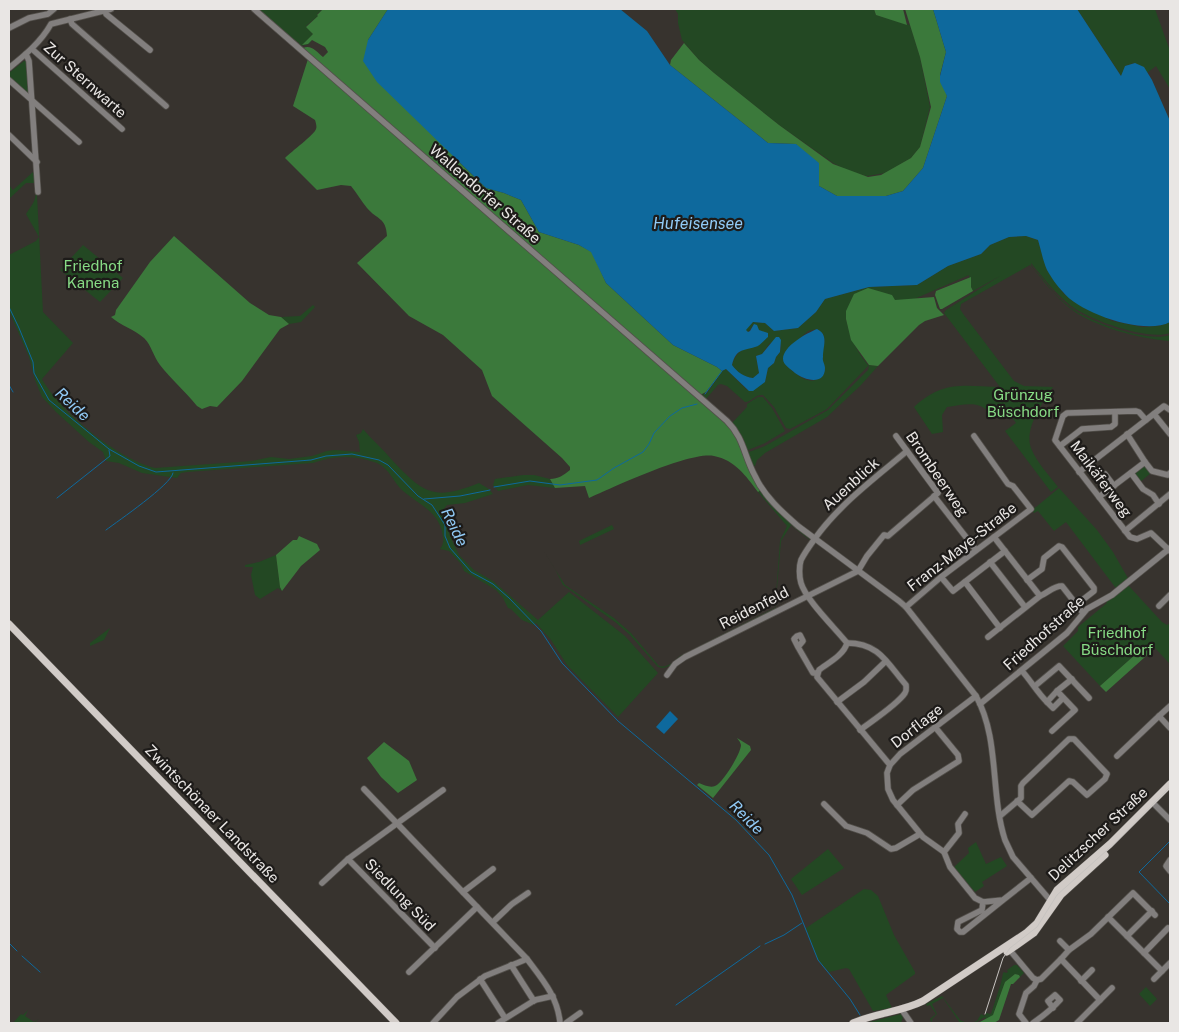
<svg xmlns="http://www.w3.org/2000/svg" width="1179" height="1032" font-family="'Public Sans',sans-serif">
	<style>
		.green { fill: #234823; fill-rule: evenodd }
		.forest { fill: #3b793b }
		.water { fill: #0e699d }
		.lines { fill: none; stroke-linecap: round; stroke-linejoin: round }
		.stream { stroke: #0e699d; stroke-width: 1 }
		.minor-casing { stroke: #53504b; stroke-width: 7 }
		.major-casing { stroke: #53504b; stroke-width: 8 }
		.minor { stroke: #827f7e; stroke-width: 5.5 }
		.major { stroke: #d1cbc7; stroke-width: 7 }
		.tram { stroke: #c7c4c1; stroke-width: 1 }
		.labels { text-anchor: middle; stroke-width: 4.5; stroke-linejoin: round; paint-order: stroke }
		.street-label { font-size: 15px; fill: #e9e6e4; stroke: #1d1b19 }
		.park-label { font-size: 15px; fill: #87db85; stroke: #1d1b19 }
		.water-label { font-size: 16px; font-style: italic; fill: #91caf6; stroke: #1d1b19 }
	</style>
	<rect width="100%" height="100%" fill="#37332e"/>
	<!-- green -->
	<g class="green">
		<path d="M256 9H323L317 14 318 16 306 26 313 34 303 45 312 40 309 44 300 46 299 45V42L298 43Z"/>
		<path d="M675 9H874L876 15 910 25 920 57 930 107 920 147 911 158 899 165 885 173 867 176 851 172 833 163 779 125 714 73 699 60 682 40 678 23V14Z"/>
		<path d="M1077 9H1155L1170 51V89L1156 66 1147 73 1143 67 1134 63 1125 66 1122 77Z"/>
		<path d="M24 61H26L29 94 9 78V73Z"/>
		<path d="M33 172 36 176 43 312 73 343 42 379C60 412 118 459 155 468L252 461 271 457 289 459 312 456 327 451 335 450 360 452 359 442 356 435 361 433 363 429C372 440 383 449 392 460 424 494 434 501 479 483L489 489 493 494 465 503 447 505 444 509 450 536 459 555 474 570 493 581 538 620 569 592 625 636 658 673 618 717 567 665 551 640 536 623 534 625 522 620 511 609 508 608 503 598 496 590 464 571 461 564 449 551 440 549C441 547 443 545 443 542 444 539 442 534 442 531 436 510 418 504 403 491 393 482 390 469 377 463 356 455 334 455 313 463L187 472 181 473 177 478 142 473 119 463 106 461 103 452 89 442 56 412 42 397 35 380 29 357 9 311V255L36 241 39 237 26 214C34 201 38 200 34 183H26L9 199V185L13 190Z"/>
		<path d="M1026 236 1038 240 1047 270 1064 294 1112 321 1142 327 1159 326 1170 322V333C1148 341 1090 320 1071 306 1056 294 1043 278 1031 263V265C1042 280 1055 296 1071 308 1091 322 1147 343 1170 335V341C1140 339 1089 326 1066 305 1052 293 1043 277 1030 265L961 304 960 309 964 315 1014 381 1024 386 1053 387C1042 403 1024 429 1031 448 1037 463 1049 475 1058 487L1051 492 1005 431 1016 423 1005 407 999 408 990 415C982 399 962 405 947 407L942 415 943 432 932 434 914 407C943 380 963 386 1000 387L944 313 946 310 1000 276 973 291 971 287 969 275 912 300H895L846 319C850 338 856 350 868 365L878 366 861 385 827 417 765 453 757 460 755 466H752L743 438 732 423 747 407V404L758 397H763L772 408 785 431 765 443 748 450 749 452 765 446 828 410 868 370 869 365 827 409 790 429 786 428 774 407 763 395C755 394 752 402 745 402L727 386 721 384 718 385 706 399 700 395 707 393 722 371 726 369 747 390 765 382 768 368 774 363 776 357 780 352 781 345 770 343 762 354 756 356 759 373 753 378C743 377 737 372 732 365 735 353 743 347 756 347L759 330 754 324 748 332 745 330 753 322 765 323 774 331 798 328 816 312 825 299 869 287 917 285 948 266 981 254 990 245 1009 237ZM817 329C830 336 822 347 822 358 822 362 825 365 825 369 824 374 822 377 818 379 807 385 795 373 787 366L785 352 808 331Z"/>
		<path d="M83 245 123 278 100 302 60 270Z"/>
		<path d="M313 305 315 307 301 322 289 324 281 317 300 316Z"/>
		<path d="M1142 466H1146L1151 473 1140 482 1135 476V472Z"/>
		<path d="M523 475H534L550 479 555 488 528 485 498 491 493 485 495 479Z"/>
		<path d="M1059 488 1097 530 1113 552 1129 580 1118 591 1066 522 1054 531 1038 511 1034 513 1031 509 1036 507Z"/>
		<path d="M761 490 811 541 791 525 781 541 775 611 672 665 663 668 658 667 630 635 615 622 563 585 555 569 543 550 565 585 614 618 631 633 659 666C668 668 673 662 680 656L775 608 780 541 787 526 758 492Z"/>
		<path d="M612 525 614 529 580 545 579 541Z"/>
		<path d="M276 555 280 587 282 591 278 588 260 599 255 595 251 575 253 567H245V565L259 562Z"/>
		<path d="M1128 585 1162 622 1167 625 1170 623V664L1155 648 1146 645 1100 686 1063 646 1078 631V627L1107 603 1105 601Z"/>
		<path d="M110 628 104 640 90 646V643Z"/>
		<path d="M976 842 986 864 1001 857 1007 866 982 882 984 886 975 892 954 867 969 853 968 848Z"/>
		<path d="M828 849 844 868 802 895 791 879Z"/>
		<path d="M864 889 871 890 878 896 894 935 915 972V974L886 995 892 1008 873 1011 849 969 846 968 829 972 818 960 806 928Z"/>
		<path d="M1014 965H1017L1024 973 1020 977 1019 975 1015 974 1005 982 993 1015 989 1019 985 1018V1017L975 1023H971L977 1021 981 1014 985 1016 986 1013 991 1014 1001 983 1003 973 1004 972 1006 973 1008 972 1007 970Z"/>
		<path d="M1146 987 1157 999 1150 1006 1139 994Z"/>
		<path d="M942 996 960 1020 967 1023H960L943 998 932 1004 937 1014 932 1019V1023L930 1019 936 1014 930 1005 927 1006 926 1004Z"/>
		<path d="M28 1010 25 1016 34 1022 39 1019 34 1023H13L21 1014 23 1015Z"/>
		<path d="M901 1014 903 1017 901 1023H866Z"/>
	</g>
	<!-- forest -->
	<g class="forest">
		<path d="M323 9H388L368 40 459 162 486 188 504 193 521 200 539 232 579 245 592 252 606 283 673 345 717 367 722 371 706 392 700 395 303 48C311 44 317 52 323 57L328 52 325 47 312 40 308 44 302 45 313 34 306 27 318 16 317 15Z"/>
		<path d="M874 9H903L907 25 876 15Z"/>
		<path d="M905 9H933L946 52 940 75 947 96 923 168 903 191 886 196H837L819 186 796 144 768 143 670 65 671 60 684 43 699 60 714 73 779 125 833 164 868 177 881 175 911 158 920 147 931 107 920 57Z"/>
		<path d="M308 59 728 425 736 435 761 490 758 492C746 476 735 460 714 456 690 451 614 487 589 498L585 486 555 488 550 479C558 479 564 475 570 470V467L562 458 492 396 482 370 443 335 409 316 357 263 387 236C386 217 377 220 367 208 361 201 357 193 351 186L341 185 317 190 285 158C291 152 315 134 316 129 317 127 316 123 315 120L293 106Z"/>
		<path d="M174 236 250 303 269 315 281 317 289 324 280 329 242 381 217 407 210 406 202 409 197 406C185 391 171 379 160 365 153 356 152 346 144 338 134 329 121 326 111 317L115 315 116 310 150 262Z"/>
		<path d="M971 277V287L973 291 942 309H940L935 295 936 291Z"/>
		<path d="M868 288 892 295 895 300 934 297 937 308 944 315 925 321 919 325 878 366 869 365 851 340 846 319V311L854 294Z"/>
		<path d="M299 536 317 544 320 550 301 566 282 591 280 587 276 555 293 540H297Z"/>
		<path d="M1146 645 1155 648 1106 692 1100 686Z"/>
		<path d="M737 738 750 746 751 750 713 798 697 785 699 783C704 785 710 788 715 786 723 783 741 753 741 745 740 741 739 741 737 738Z"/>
		<path d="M384 742 409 761 417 780 398 793 381 777 367 758Z"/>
		<path d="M1015 974 1019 975 1020 977 1013 984H1011L999 1020 994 1023H978L993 1015 1005 982Z"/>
	</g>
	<!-- water -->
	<g class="water">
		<path d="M388 9H620L647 31 670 65 768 143 796 144 819 163V186L837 196H886L903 191 923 168 947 96 940 82V76L946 52 933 9H1077L1121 76 1125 66 1135 63 1144 67 1152 80 1170 121V322C1145 336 1079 313 1063 292 1057 286 1051 277 1047 270 1043 261 1041 250 1038 240L1026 236 1009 237 990 245 981 254 948 266 917 285 869 287 825 299 816 312 798 328 774 331 765 323 753 322 746 330 748 332 750 331 754 324 757 325 759 330 768 333V337C764 340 760 346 755 347 742 351 736 349 732 365 737 372 744 377 753 378L759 373 756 356 762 354 776 337H779L781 340 780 352 776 357 774 363 768 368 765 382 753 391H749L726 369 722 371 717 367 673 345 606 283 591 252 579 245 539 232 521 200 504 193 486 188 377 82 363 61 368 40Z"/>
		<path d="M817 329C829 335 823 346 823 357 822 361 825 364 825 368 825 386 804 380 795 373 791 369 783 365 783 359 783 346 807 333 817 329Z"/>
		<path d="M670 711 678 719 664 734 656 727Z"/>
	</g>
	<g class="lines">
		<!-- stream -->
		<g class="stream">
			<path d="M9 307 19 328 33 362 34 373 49 400 109 449 139 466 156 472 311 460 326 456 352 454 379 460 388 465 418 496 432 505 445 525V536L450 548 471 572 493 584 509 598 541 631 562 663 618 721 736 820 769 855 792 895 818 960 850 999 860 1015"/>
			<path d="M9 385 13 392"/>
			<path d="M705 394 722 371"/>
			<path d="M494 487 530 481 560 485 597 480 614 468 643 452 649 444 654 433 670 416 682 408 697 404"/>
			<path d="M57 498 110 456 109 450"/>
			<path d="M424 499 460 496 490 490"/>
			<path d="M106 530C118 521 172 484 173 473"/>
			<path d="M1169 842 1139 872 1170 904"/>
			<path d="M9 943 17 951"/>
			<path d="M765 944 784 935 802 923"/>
			<path d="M22 956 40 972"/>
			<path d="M676 1005 760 946"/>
		</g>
		<!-- minor casing -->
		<g class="minor-casing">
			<g id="minor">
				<path d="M254 9 727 421C744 438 744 456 755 476 764 496 782 512 798 526L899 601 906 607 976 696C1000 739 990 794 1005 840L1013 857 1050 900"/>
				<path d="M105 10 106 14 150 50"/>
				<path d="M70 19 72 24 166 106"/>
				<path d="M9 28 29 18 48 14 54 9"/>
				<path d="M32 49 122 129"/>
				<path d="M26 54 29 61 38 192"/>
				<path d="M9 68C25 55 41 42 51 24L111 9"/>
				<path d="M9 80 79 142"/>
				<path d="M9 135 37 162"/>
				<path d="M1154 414 1170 434"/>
				<path d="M1146 420 1139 412 1136 411 1067 413 1063 416 1055 440 1130 537 1137 539 1151 533 1170 551"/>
				<path d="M1127 434 1145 462"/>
				<path d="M1060 446 1082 429 1111 427 1115 424V412"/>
				<path d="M1079 472 1164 406 1170 410"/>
				<path d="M1131 473 1143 489 1153 495 1159 504"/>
				<path d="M1105 474 1114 486"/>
				<path d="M934 496 976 550"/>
				<path d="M1099 497 1145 462 1152 471 1168 475 1170 473"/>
				<path d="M1125 531 1170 494"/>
				<path d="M994 537 1040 596C1048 593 1053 586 1062 586L1083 613"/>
				<path d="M990 562 1025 607"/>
				<path d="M858 571 867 556 884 535 888 536 938 493 896 436"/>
				<path d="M941 577 953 591 1005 551"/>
				<path d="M1027 580 1042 569 1044 558 1059 546 1062 547 1094 588V591L1076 605"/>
				<path d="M965 582 1000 628"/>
				<path d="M1159 606 1170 595"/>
				<path d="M906 607 941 577 1031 509 1013 486 1008 484 974 436"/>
				<path d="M988 637 1040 596"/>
				<path d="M847 643C879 643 887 663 906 685 906 688 907 690 905 693 898 704 872 721 860 730"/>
				<path d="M798 647 794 639 797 636 800 635 803 641 798 647 813 673H817"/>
				<path d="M1022 671C1031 681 1037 692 1047 702L1057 691 1075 710 1052 731"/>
				<path d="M667 675 675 664 685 657 858 571"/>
				<path d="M1035 686 1059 666 1089 698"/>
				<path d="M1057 691 1072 679"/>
				<path d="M976 696 900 754 890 765 887 773 888 789 893 800 923 837 944 852 950 867 975 898 983 902"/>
				<path d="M837 702 864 682 886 661"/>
				<path d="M1047 702 1053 708 1063 698"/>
				<path d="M980 704 1067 633 1087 609 1112 595 1170 548"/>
				<path d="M1170 706 1159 716 1170 728"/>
				<path d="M1117 756 1159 716"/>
				<path d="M890 765 817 677 819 670C828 663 844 655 847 643 835 628 806 600 801 583 799 576 799 566 801 560 805 552 811 544 816 537 841 503 875 478 907 451"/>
				<path d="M364 789 527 959C542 979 558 997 560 1023"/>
				<path d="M824 804 846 826 867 833 891 849 896 848 920 834"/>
				<path d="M897 805 913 790 959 761 958 755 935 727"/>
				<path d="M1155 805 1170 820"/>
				<path d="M1000 816 1021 798V786L1023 783 1069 739H1074L1107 774 1105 779 1087 795 1073 782 1069 781 1032 815 1017 801"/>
				<path d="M944 852 959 833 958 824 965 814"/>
				<path d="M348 859 435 948"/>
				<path d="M1170 860 1166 866 1170 871"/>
				<path d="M322 883 348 859 443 790"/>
				<path d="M463 892 493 869"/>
				<path d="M1003 900 963 932H960L957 929 958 922 982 910 983 902 1003 900 1031 878"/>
				<path d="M1108 917 1162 971"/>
				<path d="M493 922 512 904 528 893"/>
				<path d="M1127 936 1152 911"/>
				<path d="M1060 941 1069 950 1061 959"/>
				<path d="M1008 948 1033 978 1037 980 1041 979 1061 959 1100 1000"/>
				<path d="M1069 950 1091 934 1133 893 1155 915"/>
				<path d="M1144 953 1168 928"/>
				<path d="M511 965 534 1001"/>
				<path d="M409 972 477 907"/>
				<path d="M480 979 505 1018"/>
				<path d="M1154 979 1170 963"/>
				<path d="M1081 981 1092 970"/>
				<path d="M902 1010 911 1023"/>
				<path d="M433 1023 457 997 485 976 527 959"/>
				<path d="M498 1023 535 1000 553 996"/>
				<path d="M566 1023 580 1013"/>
				<path d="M1026 1023 1019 1014 1026 993 1034 986 1037 980"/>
				<path d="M1033 1023C1043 1016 1052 1009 1060 1000L1055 995 1048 1001 1053 1008"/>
				<path d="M1077 1023 1112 988"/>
			</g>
		</g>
		<!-- major casing -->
		<g class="major-casing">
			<g id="major">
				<path d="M9 624 396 1023"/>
				<path d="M1007 952 1034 933 1061 895 1105 855"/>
				<path d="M853 1023C876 1013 901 1012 923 1001L1026 933 1037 923 1057 890 1110 844 1170 784"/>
			</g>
		</g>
		<!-- minor -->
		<use href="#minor" class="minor"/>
		<!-- major -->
		<use href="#major" class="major"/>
		<!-- tram -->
		<path class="tram" d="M985 1014 1003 958 1010 948 1037 927 1057 895 1116 842 1170 787"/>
	</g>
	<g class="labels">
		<!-- street labels -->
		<g class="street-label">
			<text transform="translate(85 80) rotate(42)" y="5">Zur Sternwarte</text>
			<text transform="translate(485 194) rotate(41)" y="5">Wallendorfer Straße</text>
			<text transform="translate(937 474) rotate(56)" y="5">Brombeerweg</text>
			<text transform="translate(1101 479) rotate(53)" y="5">Maikäferweg</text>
			<text transform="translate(851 484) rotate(-42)" y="5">Auenblick</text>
			<text transform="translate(962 547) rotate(-38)" y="5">Franz-Maye-Straße</text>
			<text transform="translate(754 608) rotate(-27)" y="5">Reidenfeld</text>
			<text transform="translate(1044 633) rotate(-42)" y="5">Friedhofstraße</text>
			<text transform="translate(917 726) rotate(-38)" y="5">Dorflage</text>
			<text transform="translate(212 814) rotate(46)" y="5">Zwintschönaer Landstraße</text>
			<text transform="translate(1098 834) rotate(-43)" y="5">Delitzscher Straße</text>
			<text transform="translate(400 895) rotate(46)" y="5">Siedlung Süd</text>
		</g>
		<!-- park labels -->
		<g class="park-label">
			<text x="93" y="271">Friedhof<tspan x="93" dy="17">Kanena</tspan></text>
			<text x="1023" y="400">Grünzug<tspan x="1023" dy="17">Büschdorf</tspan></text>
			<text x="1117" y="638">Friedhof<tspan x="1117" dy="17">Büschdorf</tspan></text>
		</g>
		<!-- water labels -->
		<g class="water-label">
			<text x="698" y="229">Hufeisensee</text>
			<text transform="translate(73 404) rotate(43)" y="6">Reide</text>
			<text transform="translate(455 527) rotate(64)" y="6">Reide</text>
			<text transform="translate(747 817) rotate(45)" y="6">Reide</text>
		</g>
	</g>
	<!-- border -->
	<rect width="1179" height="1032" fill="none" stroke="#e9e6e4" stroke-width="20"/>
</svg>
